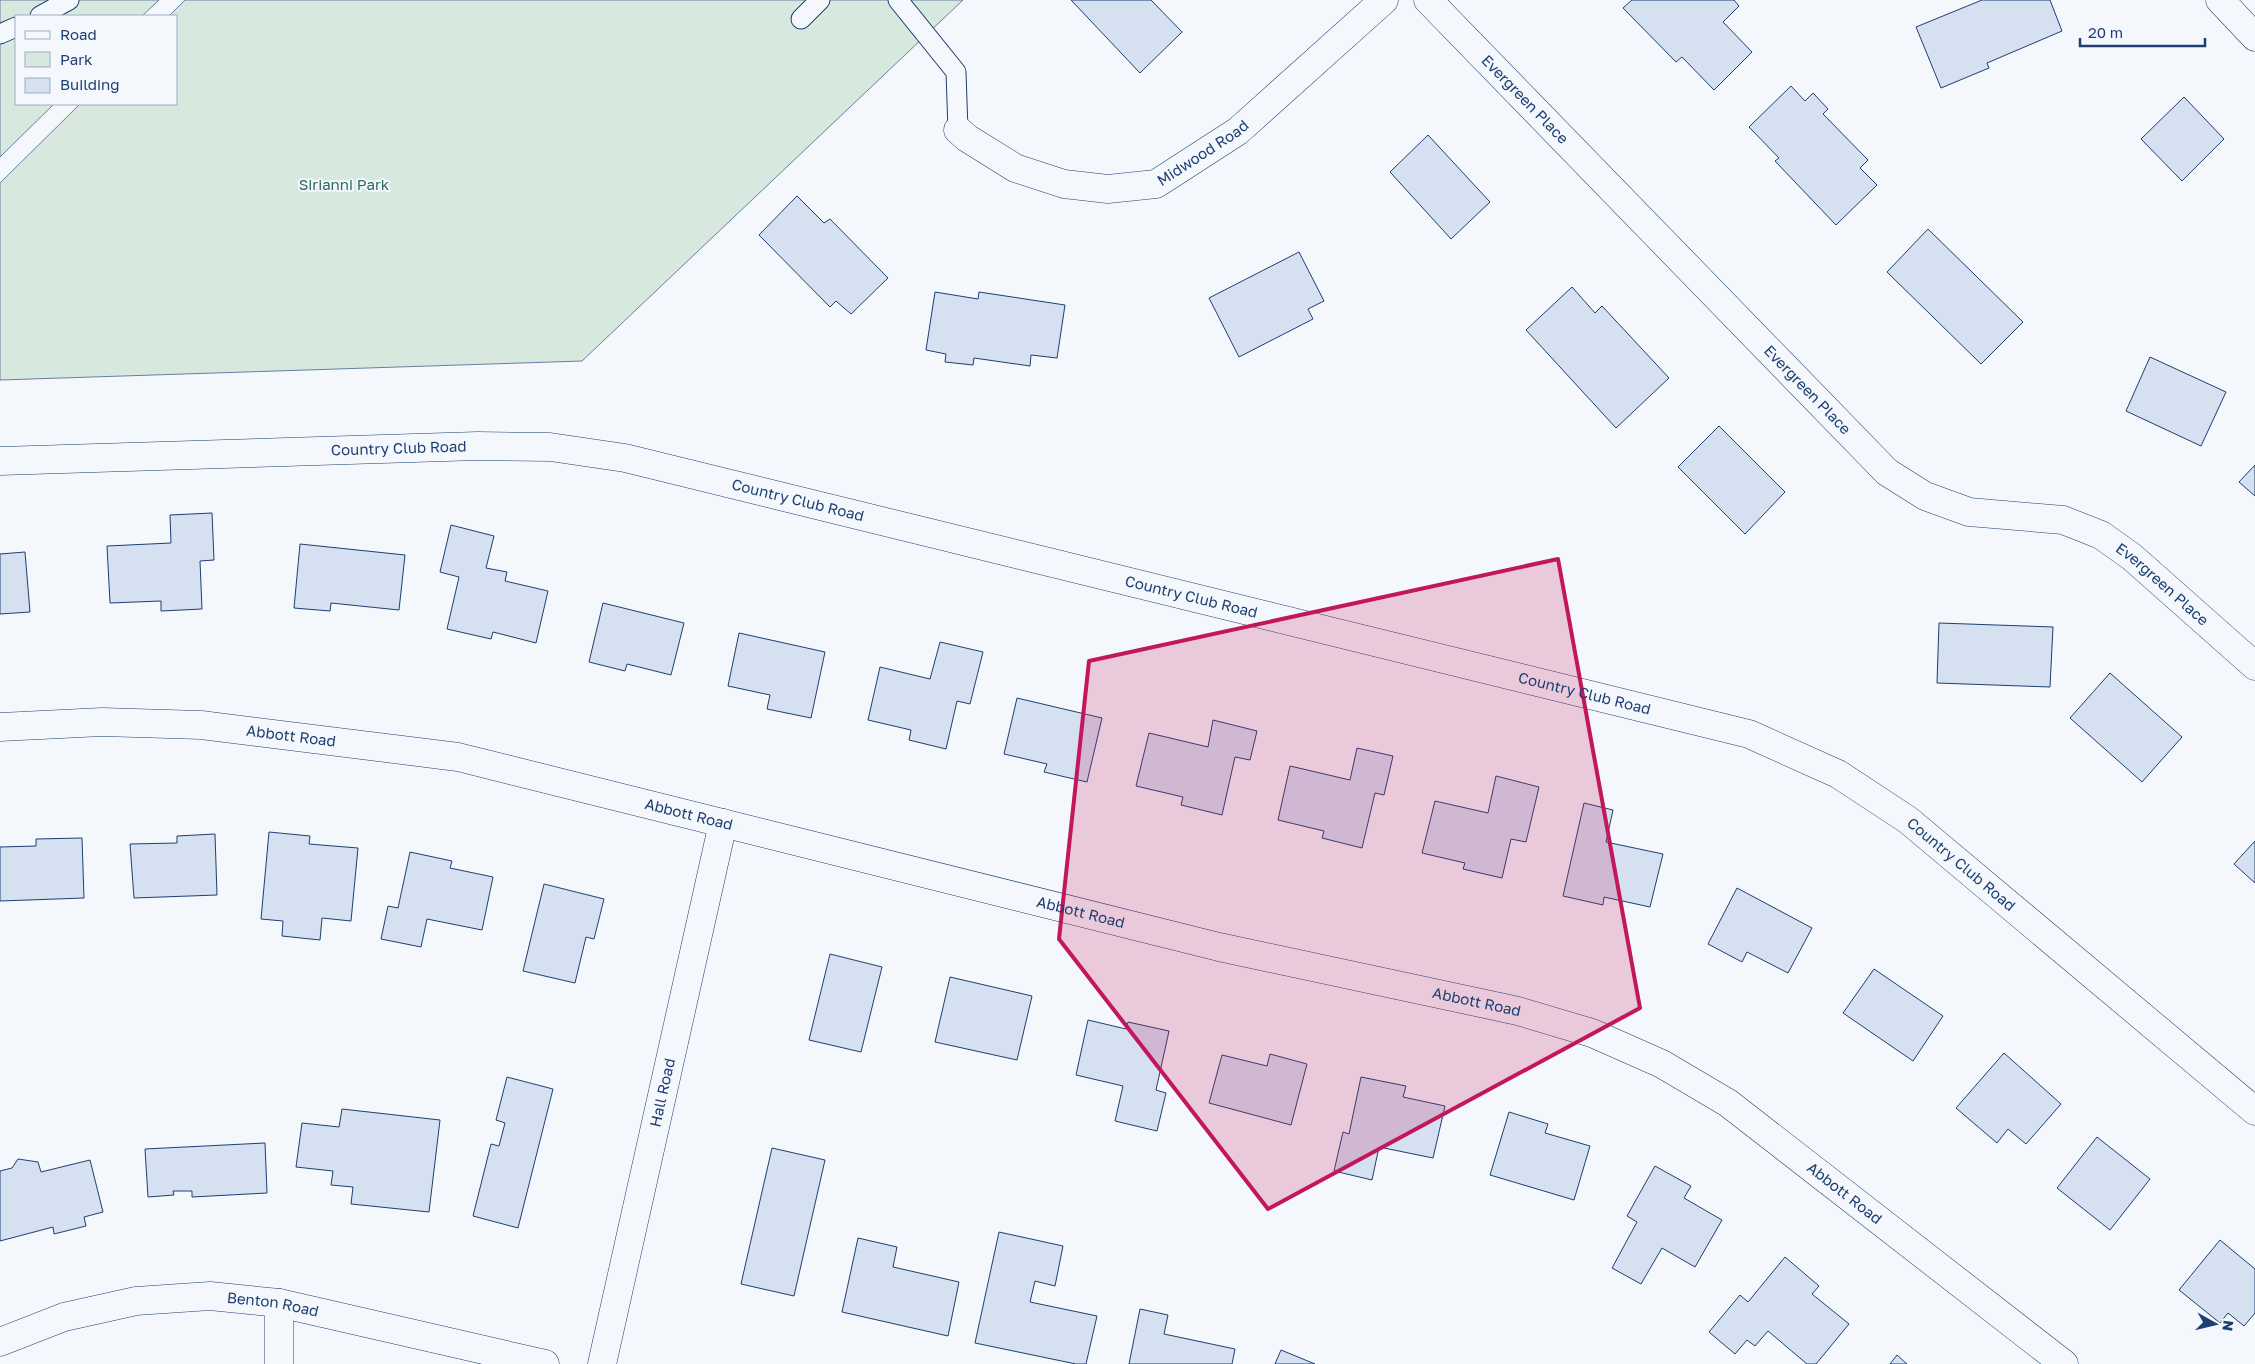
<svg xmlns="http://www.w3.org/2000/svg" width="2255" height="1364" font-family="'Golos Text',sans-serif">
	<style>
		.green { fill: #d7e8df; stroke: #687fa3 }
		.building { fill: #d5e0f0; stroke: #1d3f73 }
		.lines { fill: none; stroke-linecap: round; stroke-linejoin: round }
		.service-casing { stroke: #1d3f73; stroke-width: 21 }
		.minor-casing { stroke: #1d3f73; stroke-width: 29 }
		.service { stroke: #f4f7fb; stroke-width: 19 }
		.minor { stroke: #f4f7fb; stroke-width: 28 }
		.marked { fill: #c2185b; fill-opacity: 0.2; stroke: #c2185b; stroke-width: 4; stroke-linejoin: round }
		.labels { text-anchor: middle; stroke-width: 4; stroke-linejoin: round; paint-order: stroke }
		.street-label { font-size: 15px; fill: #1d3f73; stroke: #f4f7fb }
		.park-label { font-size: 15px; fill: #2c6c60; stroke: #f4f7fb }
	</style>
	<rect width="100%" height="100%" fill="#f4f7fb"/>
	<!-- green -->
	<g class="green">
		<path d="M0 0H159L142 16H16V104H54L0 157Z"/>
		<path d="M185 0H963L582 361 0 380V183L80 104H176V16H169Z"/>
	</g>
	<!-- building -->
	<g class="building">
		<path d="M1071 0H1151L1182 32 1140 73Z"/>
		<path d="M1632 0H1734L1739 6 1723 22 1752 52 1714 90 1682 57 1676 62 1623 8Z"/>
		<path d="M1982 0H2050L2062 31 1987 63 1989 68 1941 88 1916 27Z"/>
		<path d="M1791 86 1805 101 1813 93 1828 109 1823 114 1868 160 1860 168 1877 185 1836 225 1775 161 1779 158 1749 127Z"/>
		<path d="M2184 97 2224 139 2182 181 2141 139Z"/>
		<path d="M1428 135 1490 202 1451 239 1390 172Z"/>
		<path d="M797 196 824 223 830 219 888 278 851 314 836 301 830 307 759 235Z"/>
		<path d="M1928 229 2023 322 1981 364 1887 272Z"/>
		<path d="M1299 252 1324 301 1308 309 1313 319 1239 357 1209 298Z"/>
		<path d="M1572 287 1595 313 1602 306 1669 378 1616 428 1526 330Z"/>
		<path d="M935 292 978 299 979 292 1065 305 1057 358 1031 355 1030 366 974 358 973 365 945 362 946 354 926 350Z"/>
		<path d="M2150 357 2226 392 2201 446 2126 411Z"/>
		<path d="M1719 426 1785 492 1745 534 1678 467Z"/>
		<path d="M2255 465V496L2239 482Z"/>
		<path d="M212 513 214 560 200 561 202 609 161 611V601L110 603 107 546 171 543 170 515Z"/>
		<path d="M451 525 494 536 486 568 507 572 505 581 548 591 536 643 493 632 491 639 447 629 459 577 440 572Z"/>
		<path d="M300 544 405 555 399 610 331 603 330 611 294 608Z"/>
		<path d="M25 552 30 612 0 614V554Z"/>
		<path d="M603 603 684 623 671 675 627 664 625 671 589 662Z"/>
		<path d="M1939 623 2053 627 2050 687 1937 683Z"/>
		<path d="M739 633 825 652 811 718 767 709 770 695 728 686Z"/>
		<path d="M940 642 983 652 970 704 957 701 946 749 909 740 911 730 868 720 880 667 930 679Z"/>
		<path d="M2110 673 2182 737 2142 782 2070 718Z"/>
		<path d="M1017 698 1102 718 1087 782 1044 772 1047 764 1004 754Z"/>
		<path d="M1213 720 1257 731 1250 760 1235 757 1222 815 1181 805 1183 797 1136 786 1149 733 1208 747Z"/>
		<path d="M1357 748 1393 756 1384 795 1375 793 1362 848 1322 838 1324 831 1278 820 1290 766 1350 780Z"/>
		<path d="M1496 776 1539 787 1526 842 1511 839 1502 878 1463 869 1465 863 1422 853 1435 801 1488 813Z"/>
		<path d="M1584 803 1613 810 1606 842 1663 854 1650 907 1604 897 1603 905 1563 896Z"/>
		<path d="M269 832 310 836 309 844 358 848 351 921 322 918 320 940 282 936 283 921 261 919Z"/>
		<path d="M215 834 217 895 134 898 130 844 177 843V836Z"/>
		<path d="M82 838 84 898 0 901V847L36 846V839Z"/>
		<path d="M2255 841V883L2234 864Z"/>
		<path d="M410 852 452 861 450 868 493 877 482 930 427 919 421 947 381 939 388 906 398 908Z"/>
		<path d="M544 884 604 899 594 939 586 937 575 983 523 971Z"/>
		<path d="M1737 888 1812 928 1788 973 1747 952 1742 962 1708 944Z"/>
		<path d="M830 954 882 967 861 1052 809 1040Z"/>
		<path d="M1874 969 1943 1016 1913 1061 1843 1013Z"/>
		<path d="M950 977 1032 996 1017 1060 935 1042Z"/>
		<path d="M1088 1020 1126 1029 1128 1022 1169 1031 1156 1090 1166 1093 1157 1131 1115 1121 1123 1086 1076 1075Z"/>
		<path d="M2004 1053 2061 1104 2026 1144 2008 1129 1997 1143 1956 1108Z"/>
		<path d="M1270 1054 1307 1064 1291 1125 1209 1103 1222 1055 1267 1066Z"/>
		<path d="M507 1077 553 1089 518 1228 473 1216 491 1144 499 1146 505 1123 496 1120Z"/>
		<path d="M1361 1077 1406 1086 1403 1097 1445 1106 1433 1158 1379 1147 1372 1180 1334 1171 1343 1132 1349 1134Z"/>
		<path d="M342 1109 440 1120 429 1212 351 1204 353 1187 331 1185 333 1171 296 1167 302 1123 339 1127Z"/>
		<path d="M1509 1112 1548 1124 1545 1133 1590 1146 1574 1200 1490 1175Z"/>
		<path d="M2097 1137 2150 1179 2110 1230 2057 1188Z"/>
		<path d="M265 1143 267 1193 192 1197V1191H173L174 1195 148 1197 145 1149Z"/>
		<path d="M772 1148 825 1160 794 1296 741 1284Z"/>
		<path d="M18 1159 38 1162 41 1172 90 1160 103 1212 84 1217 86 1226 54 1234 53 1227 0 1241V1171L12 1168Z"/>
		<path d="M1655 1166 1691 1186 1684 1198 1722 1220 1695 1267 1662 1248 1641 1284 1612 1268 1637 1222 1627 1216Z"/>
		<path d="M999 1232 1063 1246 1055 1286 1035 1281 1030 1302 1097 1316 1086 1364H1076L975 1343Z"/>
		<path d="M858 1238 897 1247 893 1267 959 1282 948 1336 842 1312Z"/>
		<path d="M2220 1240 2255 1269V1313L2244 1326 2228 1313 2220 1323 2179 1290Z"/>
		<path d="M1785 1257 1819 1286 1812 1294 1849 1324 1816 1364H1807L1768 1331 1755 1346 1747 1340 1735 1354 1709 1332 1740 1295 1748 1302Z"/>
		<path d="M1140 1309 1168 1315 1164 1334 1235 1349 1232 1364H1129Z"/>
		<path d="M1281 1350 1315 1364H1275Z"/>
		<path d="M1897 1355 1907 1364H1890Z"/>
	</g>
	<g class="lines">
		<!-- service casing -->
		<g class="service-casing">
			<g id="service">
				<path d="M898 0 956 72 958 130"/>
				<path d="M40 16 69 0"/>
				<path d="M801 19 820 0"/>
				<path d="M0 34 16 27"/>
			</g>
		</g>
		<!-- minor casing -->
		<g class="minor-casing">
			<g id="minor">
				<path id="s1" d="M1428 0 1887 472 1925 496 1969 512 2063 520 2101 535 2132 557 2255 666"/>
				<path d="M2220 0 2255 37"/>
				<path id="s2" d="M958 130 967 138 1015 168 1064 184 1108 189 1156 184 1238 131 1384 0"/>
				<path id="s3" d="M0 461 478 446 550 447 625 458 1749 734 1838 774 1908 820 2255 1111"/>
				<path id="s4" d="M0 727 102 722 201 725 458 757 1219 947 1518 1011 1592 1033 1662 1064 1728 1103 2064 1364"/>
				<path id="s5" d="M0 1342 64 1317 136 1301 210 1296 279 1303 545 1364"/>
				<path d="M279 1364V1303"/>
				<path id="s6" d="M602 1364 723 823"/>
			</g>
		</g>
		<!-- service -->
		<use href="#service" class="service"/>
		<!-- minor -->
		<use href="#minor" class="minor"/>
	</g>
	<!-- marked area -->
	<path class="marked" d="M1558 559 1640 1008 1268 1209 1059 939 1089 661Z"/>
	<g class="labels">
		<!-- street labels -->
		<g class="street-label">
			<text dy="5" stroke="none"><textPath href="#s1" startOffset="139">Evergreen Place</textPath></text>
			<text dy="5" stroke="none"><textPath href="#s2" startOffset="269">Midwood Road</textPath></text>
			<text dy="5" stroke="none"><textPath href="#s1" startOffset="544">Evergreen Place</textPath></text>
			<text dy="5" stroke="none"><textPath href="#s3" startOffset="399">Country Club Road</textPath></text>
			<text dy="5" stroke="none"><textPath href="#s3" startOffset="804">Country Club Road</textPath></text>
			<text dy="5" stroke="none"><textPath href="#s1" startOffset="964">Evergreen Place</textPath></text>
			<text dy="5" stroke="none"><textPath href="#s3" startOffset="1209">Country Club Road</textPath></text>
			<text dy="5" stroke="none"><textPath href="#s3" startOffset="1614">Country Club Road</textPath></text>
			<text dy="5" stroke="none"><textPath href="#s4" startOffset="292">Abbott Road</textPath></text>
			<text dy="5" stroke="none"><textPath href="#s4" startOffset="698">Abbott Road</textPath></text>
			<text dy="5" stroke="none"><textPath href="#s3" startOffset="2034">Country Club Road</textPath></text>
			<text dy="5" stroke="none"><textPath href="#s4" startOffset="1102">Abbott Road</textPath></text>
			<text dy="5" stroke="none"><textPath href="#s4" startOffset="1508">Abbott Road</textPath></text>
			<text dy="5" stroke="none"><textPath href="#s6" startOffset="278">Hall Road</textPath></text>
			<text dy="5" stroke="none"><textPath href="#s4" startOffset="1928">Abbott Road</textPath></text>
			<text dy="5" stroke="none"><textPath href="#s5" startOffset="280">Benton Road</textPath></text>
		</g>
		<!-- park labels -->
		<g class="park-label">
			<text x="344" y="190">Sirianni Park</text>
		</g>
	</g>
	<!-- legend -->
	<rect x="15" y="15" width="162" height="90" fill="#f4f7fb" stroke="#9eadc5"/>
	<rect x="25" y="31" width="25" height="8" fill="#f4f7fb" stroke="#9eadc5"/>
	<text x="60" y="40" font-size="15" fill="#1d3f73">Road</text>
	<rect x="25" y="52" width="25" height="15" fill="#d7e8df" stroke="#9eadc5"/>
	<text x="60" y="65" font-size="15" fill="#1d3f73">Park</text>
	<rect x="25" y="78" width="25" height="15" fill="#d5e0f0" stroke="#9eadc5"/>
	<text x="60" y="90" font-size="15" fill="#1d3f73">Building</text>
	<!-- north arrow -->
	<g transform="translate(2215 1324) rotate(98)" stroke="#f4f7fb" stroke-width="4" paint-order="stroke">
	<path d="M0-4L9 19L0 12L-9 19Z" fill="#1d3f73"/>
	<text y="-8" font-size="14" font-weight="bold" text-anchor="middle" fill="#1d3f73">N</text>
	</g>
	<!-- scale -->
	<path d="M2080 38v8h125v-8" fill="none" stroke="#1d3f73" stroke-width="2.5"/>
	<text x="2088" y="38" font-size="15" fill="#1d3f73" stroke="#f4f7fb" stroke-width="4" paint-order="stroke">20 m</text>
</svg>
